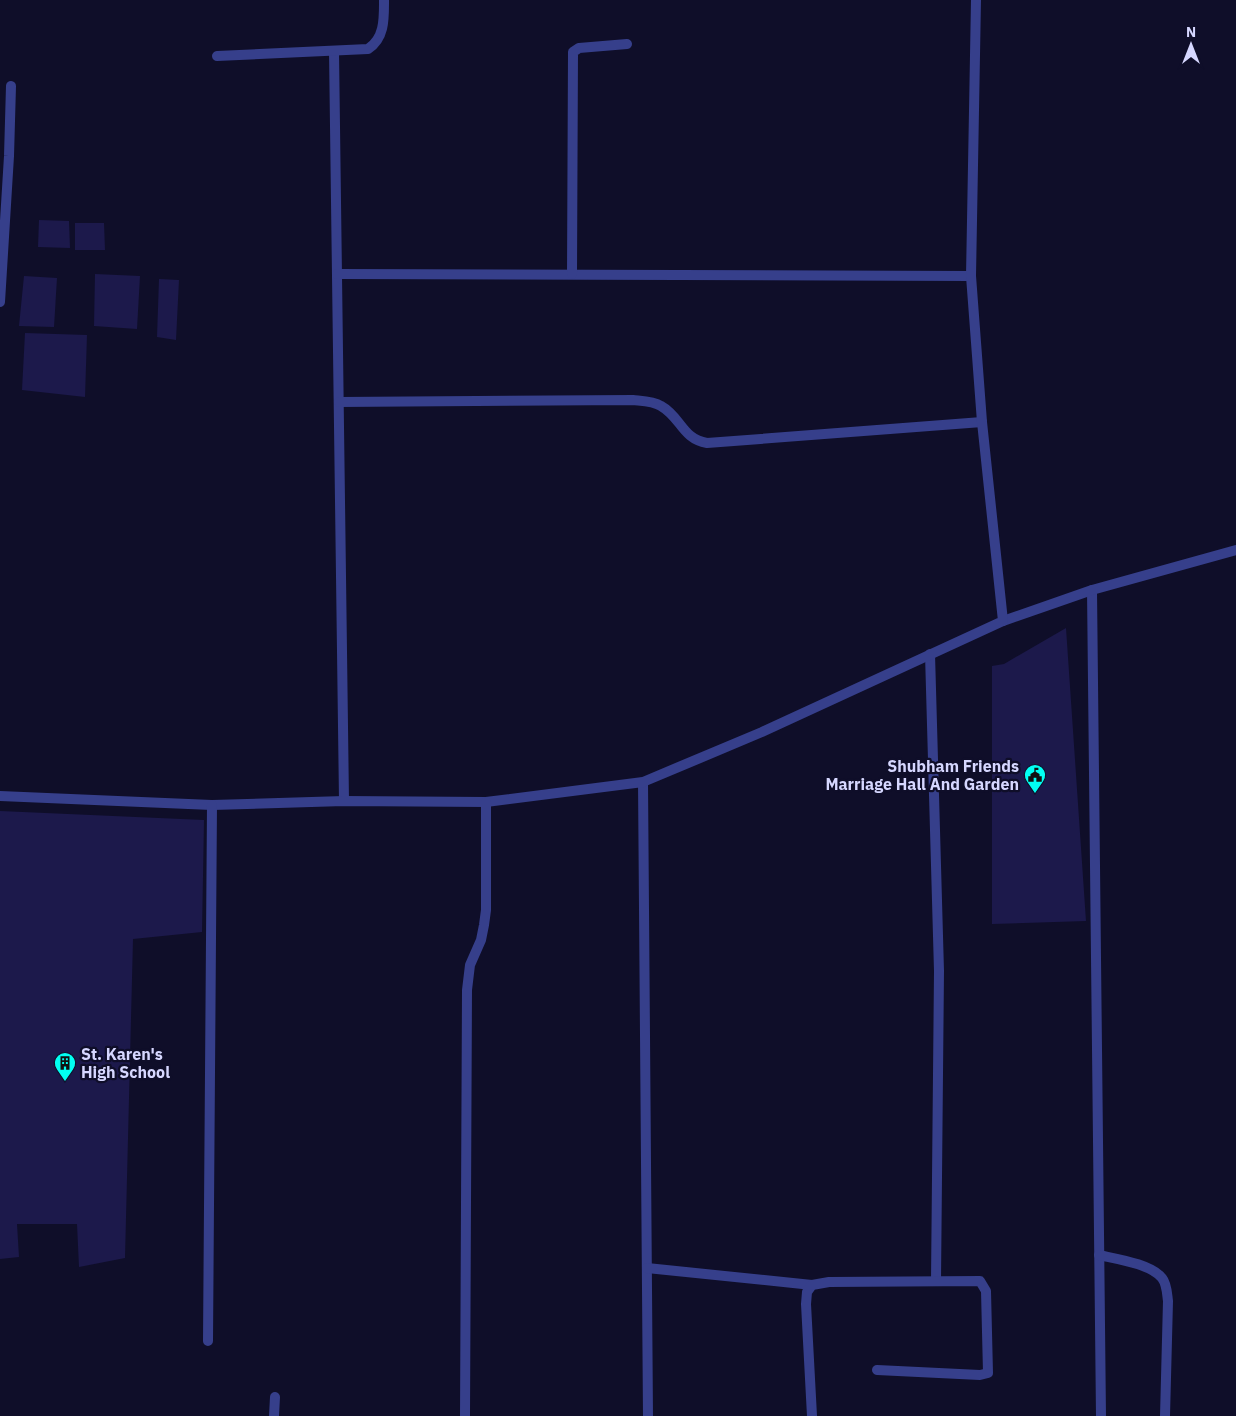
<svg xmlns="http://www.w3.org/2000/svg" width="1236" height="1416" font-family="'IBM Plex Sans',sans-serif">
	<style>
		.building { fill: #1c194b }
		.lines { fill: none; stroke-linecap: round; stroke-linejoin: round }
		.minor { stroke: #363f8b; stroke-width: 10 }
		.labels { text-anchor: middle; stroke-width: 4.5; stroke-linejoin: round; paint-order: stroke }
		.poi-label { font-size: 16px; font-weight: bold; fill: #d6d7ff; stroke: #0f0e29; text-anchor: end }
	</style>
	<rect width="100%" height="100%" fill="#0f0e29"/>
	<!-- building -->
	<g class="building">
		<path d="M39 220 69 221 70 248 38 247Z"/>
		<path d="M75 223H104L105 250H75Z"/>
		<path d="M95 274 140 276 137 329 94 326Z"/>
		<path d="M24 276 57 278 54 327 19 326Z"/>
		<path d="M159 279 179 280 176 340 157 337Z"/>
		<path d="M25 333 87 335 85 397 22 390Z"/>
		<path d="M1066 628 1086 921 992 924V666L1004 664Z"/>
		<path d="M0 811 204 820 202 932 133 939 125 1258 79 1267 77 1224H17L19 1257 0 1259Z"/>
	</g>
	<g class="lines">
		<!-- minor -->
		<g class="minor">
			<path d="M334 51 344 801"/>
			<path d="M217 56 368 49C385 38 384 18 384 0"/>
			<path d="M337 274 971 276"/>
			<path d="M572 274 573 52 579 48 627 44"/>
			<path d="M0 302 9 156 11 86"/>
			<path d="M339 402 633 400C642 401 653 401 661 406 681 417 682 439 707 443L982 422"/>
			<path d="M1092 590 1101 1416"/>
			<path d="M1003 621 1092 590 1236 550"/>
			<path d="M930 654 939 971 936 1281"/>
			<path d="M643 782 648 1416"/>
			<path d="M0 796 212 805 344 801 486 802 643 782 762 732 1003 621 982 422 971 276 976 0"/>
			<path d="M1099 1255C1117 1259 1151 1264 1162 1278 1167 1284 1167 1294 1168 1301L1165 1416"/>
			<path d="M647 1268 812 1285"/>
			<path d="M208 1341 212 805"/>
			<path d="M274 1416 275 1397"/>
			<path d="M465 1416 467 990 470 965 481 940 484 925 486 910V802"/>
			<path d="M812 1416 806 1304 807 1292 812 1285 829 1282 980 1281 986 1291 988 1373 980 1375 877 1370"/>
		</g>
	</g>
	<!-- icons -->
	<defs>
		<g id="civic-pin" transform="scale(1.125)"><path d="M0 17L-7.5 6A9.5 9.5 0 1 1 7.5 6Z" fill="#02fff3" stroke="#0f0e29"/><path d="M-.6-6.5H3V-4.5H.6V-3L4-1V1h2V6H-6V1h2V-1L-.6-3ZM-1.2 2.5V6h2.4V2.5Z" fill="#111"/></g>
		<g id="building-pin" transform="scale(1.125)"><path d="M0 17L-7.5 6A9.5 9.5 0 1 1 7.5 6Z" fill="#02fff3" stroke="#0f0e29"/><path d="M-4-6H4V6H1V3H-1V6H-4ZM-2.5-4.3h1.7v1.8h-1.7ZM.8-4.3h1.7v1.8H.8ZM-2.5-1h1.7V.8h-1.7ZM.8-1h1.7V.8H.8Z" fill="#111"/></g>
	</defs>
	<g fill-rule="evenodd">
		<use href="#civic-pin" x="1035" y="775"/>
		<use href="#building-pin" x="65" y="1063"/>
	</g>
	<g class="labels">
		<!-- poi labels -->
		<g class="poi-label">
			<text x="1019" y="772">Shubham Friends<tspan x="1019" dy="18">Marriage Hall And Garden</tspan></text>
			<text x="81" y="1060" text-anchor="start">St. Karen's<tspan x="81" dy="18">High School</tspan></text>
		</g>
	</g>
	<!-- north arrow -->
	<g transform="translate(1191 45)" stroke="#0f0e29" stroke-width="4" paint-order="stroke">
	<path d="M0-4L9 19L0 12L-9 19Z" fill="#d6d7ff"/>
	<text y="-8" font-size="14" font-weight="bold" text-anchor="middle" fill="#d6d7ff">N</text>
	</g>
</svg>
